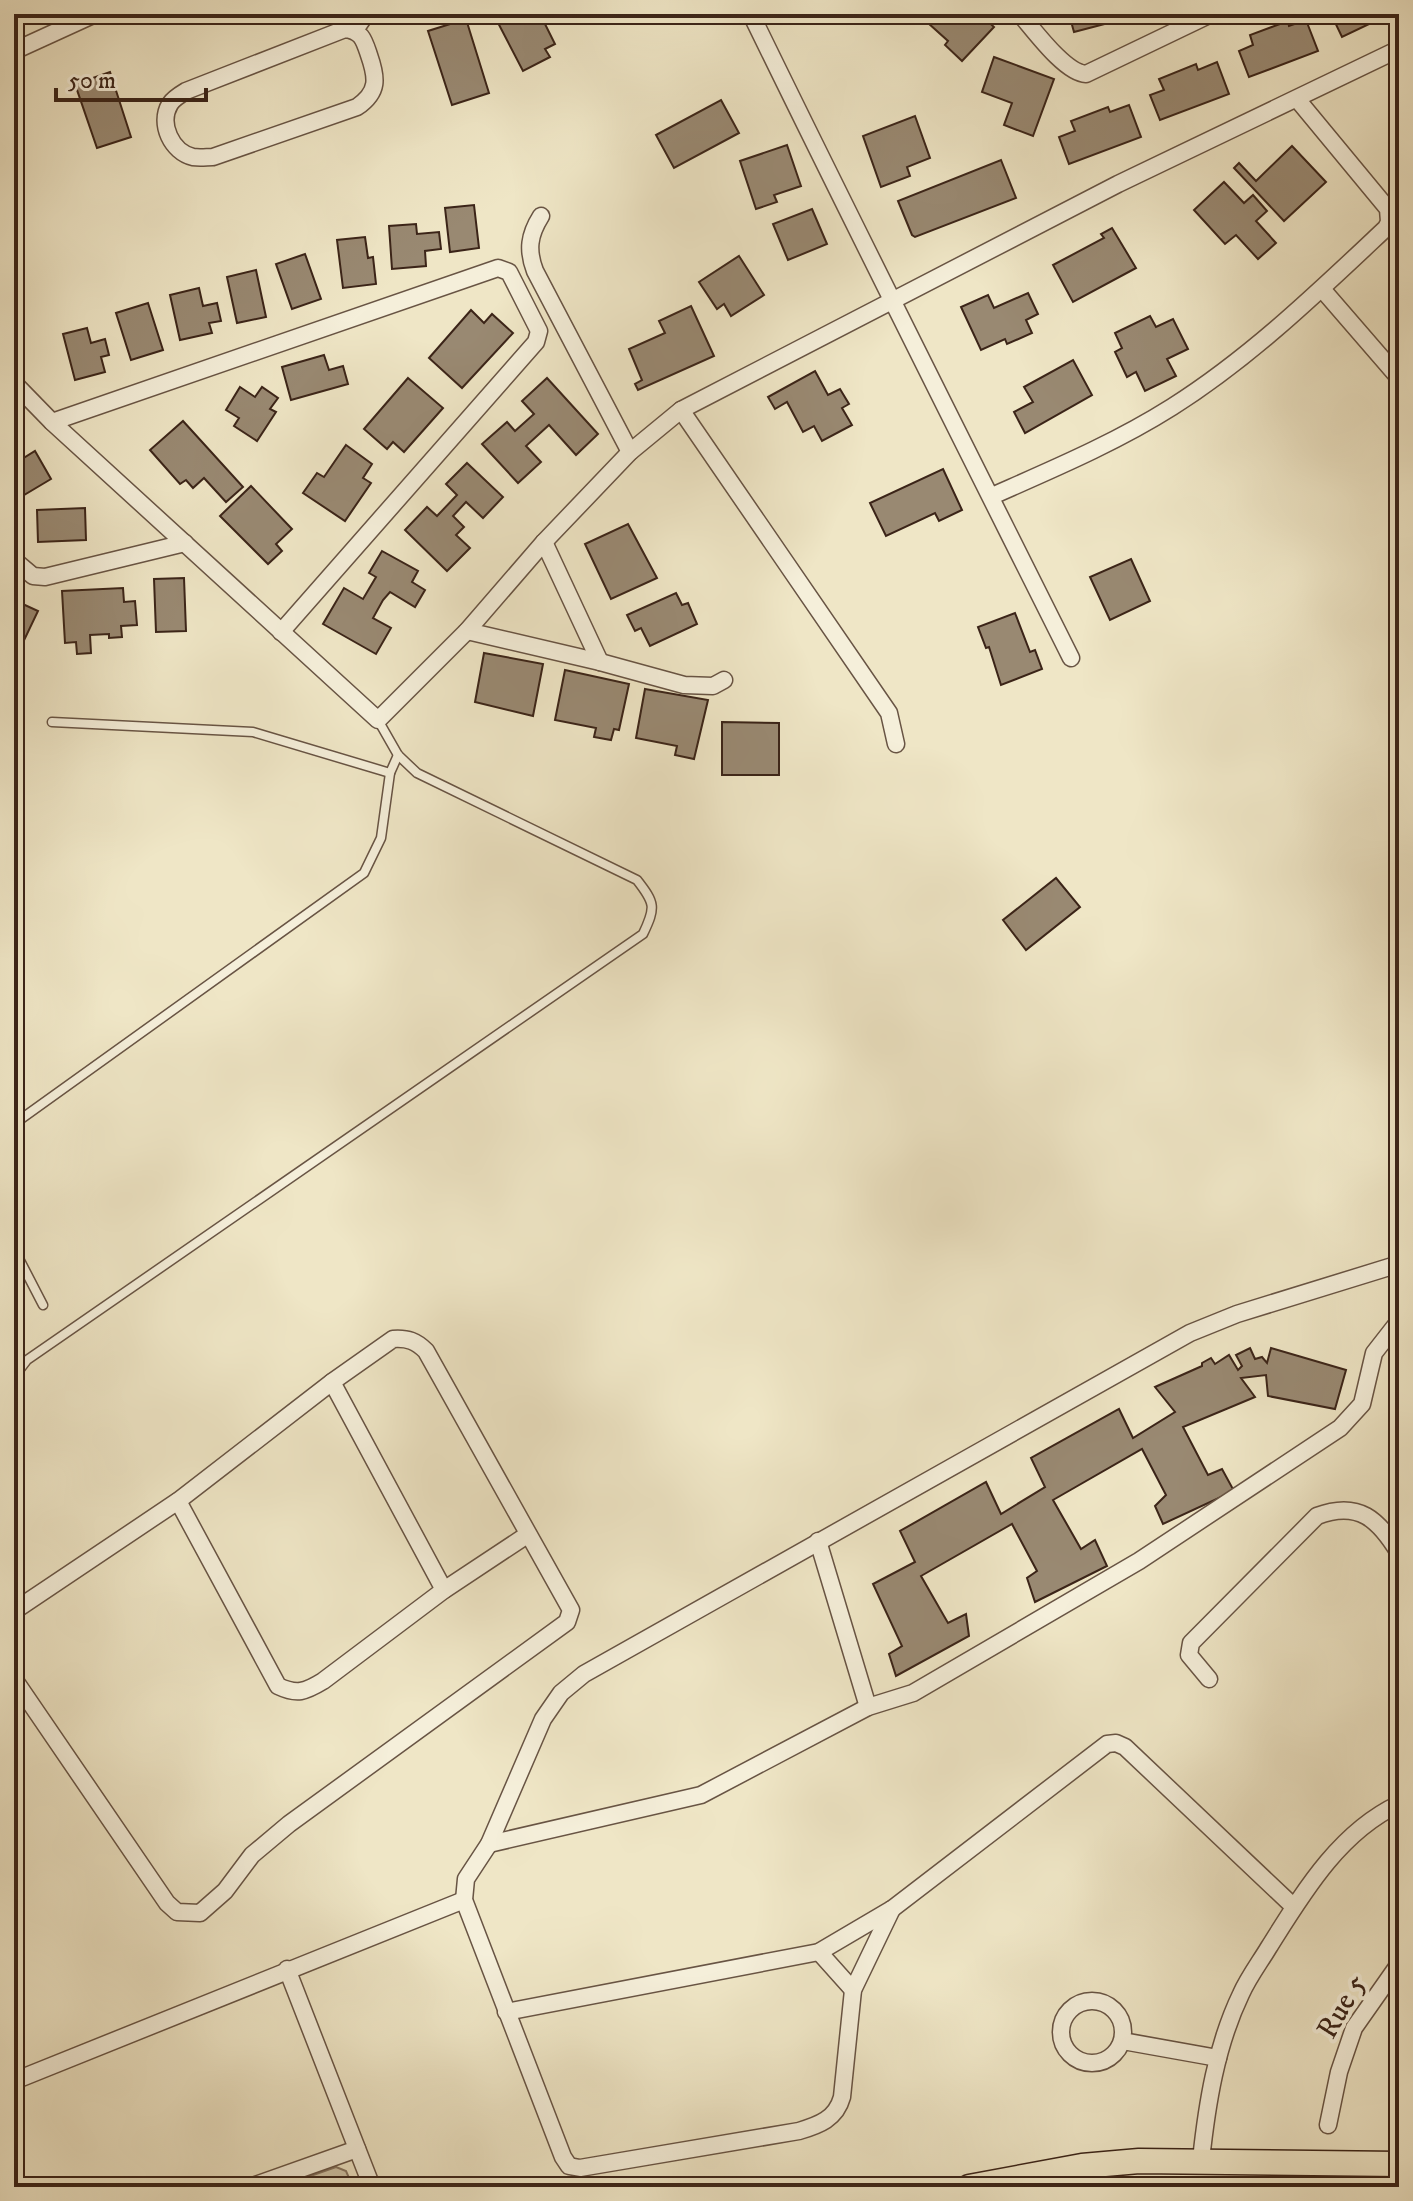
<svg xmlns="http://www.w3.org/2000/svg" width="1413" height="2201" font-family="'IM FELL DW Pica',serif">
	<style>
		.green { fill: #d0c5a8; stroke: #867460; stroke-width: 2 }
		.building { fill: #998972; stroke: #3b2418; stroke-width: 2 }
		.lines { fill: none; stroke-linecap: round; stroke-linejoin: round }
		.lane-casing { stroke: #685444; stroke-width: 11 }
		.street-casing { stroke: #685444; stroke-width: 19 }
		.primary-casing { stroke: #3b2418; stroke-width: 27 }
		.lane { stroke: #f5efda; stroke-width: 8 }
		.street { stroke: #f5efda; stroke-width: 16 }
		.primary { stroke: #efe6c6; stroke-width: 24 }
		.labels { text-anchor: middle; stroke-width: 8; stroke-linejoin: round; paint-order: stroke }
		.street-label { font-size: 30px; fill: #3b2418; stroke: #f5efda }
	</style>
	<rect width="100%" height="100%" fill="#efe6c6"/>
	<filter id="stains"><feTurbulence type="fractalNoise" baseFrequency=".0025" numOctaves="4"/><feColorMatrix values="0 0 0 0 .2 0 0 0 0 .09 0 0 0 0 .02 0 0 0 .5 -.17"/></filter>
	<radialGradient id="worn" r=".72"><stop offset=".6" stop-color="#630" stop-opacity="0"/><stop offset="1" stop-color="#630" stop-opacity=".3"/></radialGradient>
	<!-- green -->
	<path class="green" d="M336 2167 346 2171 353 2187H279Z"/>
	<!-- building -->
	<g class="building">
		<path d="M500 14H540L555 44 545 49 550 57 523 71 495 17Z"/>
		<path d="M796 14H822L800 22Z"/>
		<path d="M918 14H980L994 27 962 61 945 45 948 41Z"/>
		<path d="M1069 14H1114L1116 21 1074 32Z"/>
		<path d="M1331 14H1390L1342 37Z"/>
		<path d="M466 19 489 93 452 105 428 31Z"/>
		<path d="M1306 20 1318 51 1249 77 1239 51 1253 45 1250 35 1288 21 1289 26Z"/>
		<path d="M994 57 1054 79 1033 136 1004 125 1012 103 982 92Z"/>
		<path d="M1217 62 1229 94 1160 120 1150 95 1164 90 1159 79 1196 64 1198 70Z"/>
		<path d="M110 72 131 137 97 148 75 84Z"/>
		<path d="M721 100 739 133 674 168 656 135Z"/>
		<path d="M1129 105 1141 137 1069 164 1059 137 1075 131 1071 121 1108 107 1110 112Z"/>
		<path d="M915 116 930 158 907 167 910 176 881 187 863 136Z"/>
		<path d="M787 145 801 186 774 195 777 202 756 209 740 161Z"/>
		<path d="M1292 146 1326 182 1284 221 1234 168 1239 163 1256 181Z"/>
		<path d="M1001 160 1016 198 915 237 912 235 898 201Z"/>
		<path d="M1224 182 1244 203 1253 195 1267 211 1256 221 1276 243 1258 259 1236 235 1225 244 1194 210Z"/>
		<path d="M474 205 479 248 450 252 445 208Z"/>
		<path d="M812 209 827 244 788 260 773 224Z"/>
		<path d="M416 224 417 234 439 232 441 249 425 251 426 266 392 269 389 226Z"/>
		<path d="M1112 228 1136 268 1073 302 1053 265 1104 238 1101 234Z"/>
		<path d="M365 237 368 258 373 257 376 284 343 288 337 240Z"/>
		<path d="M305 254 321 299 292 309 276 264Z"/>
		<path d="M739 256 764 295 731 316 724 304 717 309 699 282Z"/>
		<path d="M256 270 266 317 237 323 227 277Z"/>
		<path d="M199 288 203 306 217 303 221 321 209 323 212 333 180 340 170 295Z"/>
		<path d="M1028 293 1038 314 1026 320 1032 333 1007 344 1005 339 981 350 961 307 988 295 994 308Z"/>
		<path d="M148 303 163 350 131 360 116 313Z"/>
		<path d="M691 306 714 356 638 390 635 384 642 380 629 349 665 333 659 321Z"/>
		<path d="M471 310 484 323 492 314 513 333 462 388 429 358Z"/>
		<path d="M1150 316 1156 327 1173 319 1188 349 1167 359 1176 376 1145 391 1136 372 1127 377 1115 352 1122 348 1115 333Z"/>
		<path d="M87 328 91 343 105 339 109 355 101 357 105 372 75 380 63 334Z"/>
		<path d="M324 355 329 370 343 366 348 384 291 400 282 367Z"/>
		<path d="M1073 360 1092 395 1025 433 1014 412 1033 402 1024 387Z"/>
		<path d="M815 371 828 395 840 389 849 404 842 408 852 425 822 441 814 426 803 432 787 402 775 409 768 397Z"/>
		<path d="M408 378 443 408 404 452 393 442 387 449 364 429Z"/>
		<path d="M547 378 598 434 576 455 549 425 526 446 541 462 518 483 482 444 507 422 515 431 534 414 522 401Z"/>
		<path d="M240 387 255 397 262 387 278 398 270 409 276 412 257 441 234 426 239 418 226 410Z"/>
		<path d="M183 421 243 487 226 502 204 478 193 488 186 480 180 484 150 450Z"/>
		<path d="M346 445 372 464 363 478 371 483 345 521 303 493 317 473 324 477Z"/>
		<path d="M35 451 51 479 14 501V464Z"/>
		<path d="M467 463 503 497 483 518 466 502 453 516 464 527 456 535 470 548 447 571 405 530 427 507 437 516 457 495 446 484Z"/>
		<path d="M943 469 962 510 939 521 935 513 886 536 870 503Z"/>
		<path d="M251 486 292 529 276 544 282 551 268 564 220 516Z"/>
		<path d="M85 508 86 540 38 542 37 510Z"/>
		<path d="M628 524 657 578 611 599 585 544Z"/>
		<path d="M382 551 418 571 412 582 425 590 415 607 390 592 383 600 373 618 391 628 376 654 323 624 344 588 363 599 376 577 369 573Z"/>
		<path d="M1131 559 1150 601 1110 620 1090 577Z"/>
		<path d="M184 578 186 631 156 632 154 579Z"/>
		<path d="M123 588 124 602 135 601 137 625 121 626 122 637 109 638V634L90 635 91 653 77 654 76 642 65 643 62 591Z"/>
		<path d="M676 593 682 605 688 603 697 624 650 646 641 628 635 631 627 615Z"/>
		<path d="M14 600 38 611 18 653 14 651Z"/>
		<path d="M1015 613 1030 652 1035 650 1042 669 1001 685 989 647 986 648 978 627Z"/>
		<path d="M484 653 543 664 533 716 475 702Z"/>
		<path d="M565 670 629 684 619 730 614 729 611 740 594 737 596 728 555 720Z"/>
		<path d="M645 689 708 700 694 759 675 755 677 746 636 738Z"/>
		<path d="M722 722 779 723V775H722Z"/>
		<path d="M1056 878 1080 907 1026 950 1003 920Z"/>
		<path d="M1250 1348 1255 1359 1262 1357 1267 1363 1271 1348 1346 1370 1335 1409 1268 1396 1266 1375 1241 1378 1255 1397 1183 1427 1208 1475 1222 1469 1234 1491 1163 1524 1155 1506 1166 1495 1142 1449 1053 1500 1081 1549 1095 1540 1107 1566 1035 1602 1027 1578 1037 1571 1012 1524 921 1576 948 1623 966 1614 969 1636 896 1676 889 1654 902 1646 873 1584 915 1562 900 1531 986 1482 1001 1514 1045 1487 1031 1458 1119 1409 1133 1438 1175 1412 1155 1387 1202 1366V1363L1211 1358 1215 1364 1229 1355 1238 1370 1242 1366 1236 1355Z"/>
	</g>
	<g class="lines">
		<!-- lane casing -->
		<g class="lane-casing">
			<g id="lane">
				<path d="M52 722 253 732 390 773 398 755"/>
				<path d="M14 1124 364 873 381 838 390 773"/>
				<path d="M14 1249 43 1305"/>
				<path d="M14 1377 27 1360 643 934C656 907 655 903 637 880L417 773 398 755 378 720"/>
			</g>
		</g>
		<!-- street casing -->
		<g class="street-casing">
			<g id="street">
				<path d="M751 14C856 230 964 444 1071 658"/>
				<path d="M1020 14C1034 30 1065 73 1086 74L1211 14"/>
				<path d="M345 29C362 31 364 40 369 55 377 78 379 92 357 107L213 157C207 157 200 158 193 157 172 152 158 124 170 104 173 99 181 94 186 91Z"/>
				<path d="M355 30 366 14"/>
				<path d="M14 51 95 14"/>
				<path d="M541 216C529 235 527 250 535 271L630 452"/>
				<path d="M1322 289 1399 378"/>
				<path d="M14 383 52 422 378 720 467 631 544 542 630 452 681 410 1118 184 1399 49"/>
				<path d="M681 410 889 713 896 744"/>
				<path d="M52 422 498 268 509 272 539 331 536 342 281 632"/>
				<path d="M992 496C1053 469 1115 443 1172 407 1251 357 1318 292 1386 228L1389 222 1388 209 1297 99"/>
				<path d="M544 542 600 662"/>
				<path d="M14 560 33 576 45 577 185 543"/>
				<path d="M467 631 600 662 684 685 713 686 724 680"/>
				<path d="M332 1382 444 1590"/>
				<path d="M178 1501 278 1686C297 1695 305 1692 323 1681L444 1590 527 1535"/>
				<path d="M818 1541 868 1707"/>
				<path d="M14 1611 178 1501 332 1382 393 1339C408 1338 416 1341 426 1351L571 1610 567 1622 289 1824 252 1855 225 1891 200 1913 177 1912 167 1903 14 1679"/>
				<path d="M1209 1679 1189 1655 1191 1643 1317 1516C1359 1500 1379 1520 1399 1553"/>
				<path d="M489 1844 701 1795 868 1707 913 1693 1139 1561 1340 1428 1362 1404 1374 1353 1399 1321"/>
				<path d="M892 1909 853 1990 842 2097C836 2119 819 2125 799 2131L580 2168 569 2166 563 2157 464 1900 466 1879 489 1844 543 1719 561 1693 584 1674 1190 1333 1237 1314 1399 1264"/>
				<path d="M819 1952 853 1990"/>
				<path d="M287 1969 372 2187"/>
				<circle cx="1092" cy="2032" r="31"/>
				<path d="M506 2012 819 1952 892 1909 1107 1744 1116 1743 1125 1747 1294 1907"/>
				<path d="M1123 2041 1218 2058"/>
				<path d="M14 2081 464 1900"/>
				<path d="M1328 2125 1339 2072 1354 2028 1399 1964"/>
				<path d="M1201 2160C1207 2104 1216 2046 1241 1994 1248 1978 1260 1962 1269 1947 1303 1893 1339 1832 1399 1804"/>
				<path d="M250 2187 357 2149"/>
			</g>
		</g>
		<!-- primary casing -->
		<g class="primary-casing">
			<path id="primary" d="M969 2187 1082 2166 1139 2161 1399 2164"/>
		</g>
		<!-- lane -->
		<use href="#lane" class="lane"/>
		<!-- street -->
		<use href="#street" class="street"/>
		<!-- primary -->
		<use href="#primary" class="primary"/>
	</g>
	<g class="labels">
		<!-- street labels -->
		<g class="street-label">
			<text transform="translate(1341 2006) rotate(-60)" y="10">Rue 5</text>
		</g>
	</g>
	<!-- margin -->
	<rect width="1413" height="2201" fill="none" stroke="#efe6c6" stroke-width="48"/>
	<rect x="16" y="16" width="1381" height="2169" fill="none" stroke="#3b2418" stroke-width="4"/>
	<rect x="24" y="24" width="1365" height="2153" fill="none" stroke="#3b2418" stroke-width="2"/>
	<!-- scale -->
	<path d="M56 88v12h150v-12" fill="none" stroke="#3b2418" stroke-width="4"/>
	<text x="68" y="88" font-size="24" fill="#3b2418" stroke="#f5efda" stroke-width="6" paint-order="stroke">50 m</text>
	<rect width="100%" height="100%" filter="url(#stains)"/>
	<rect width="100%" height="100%" fill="url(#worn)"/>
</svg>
